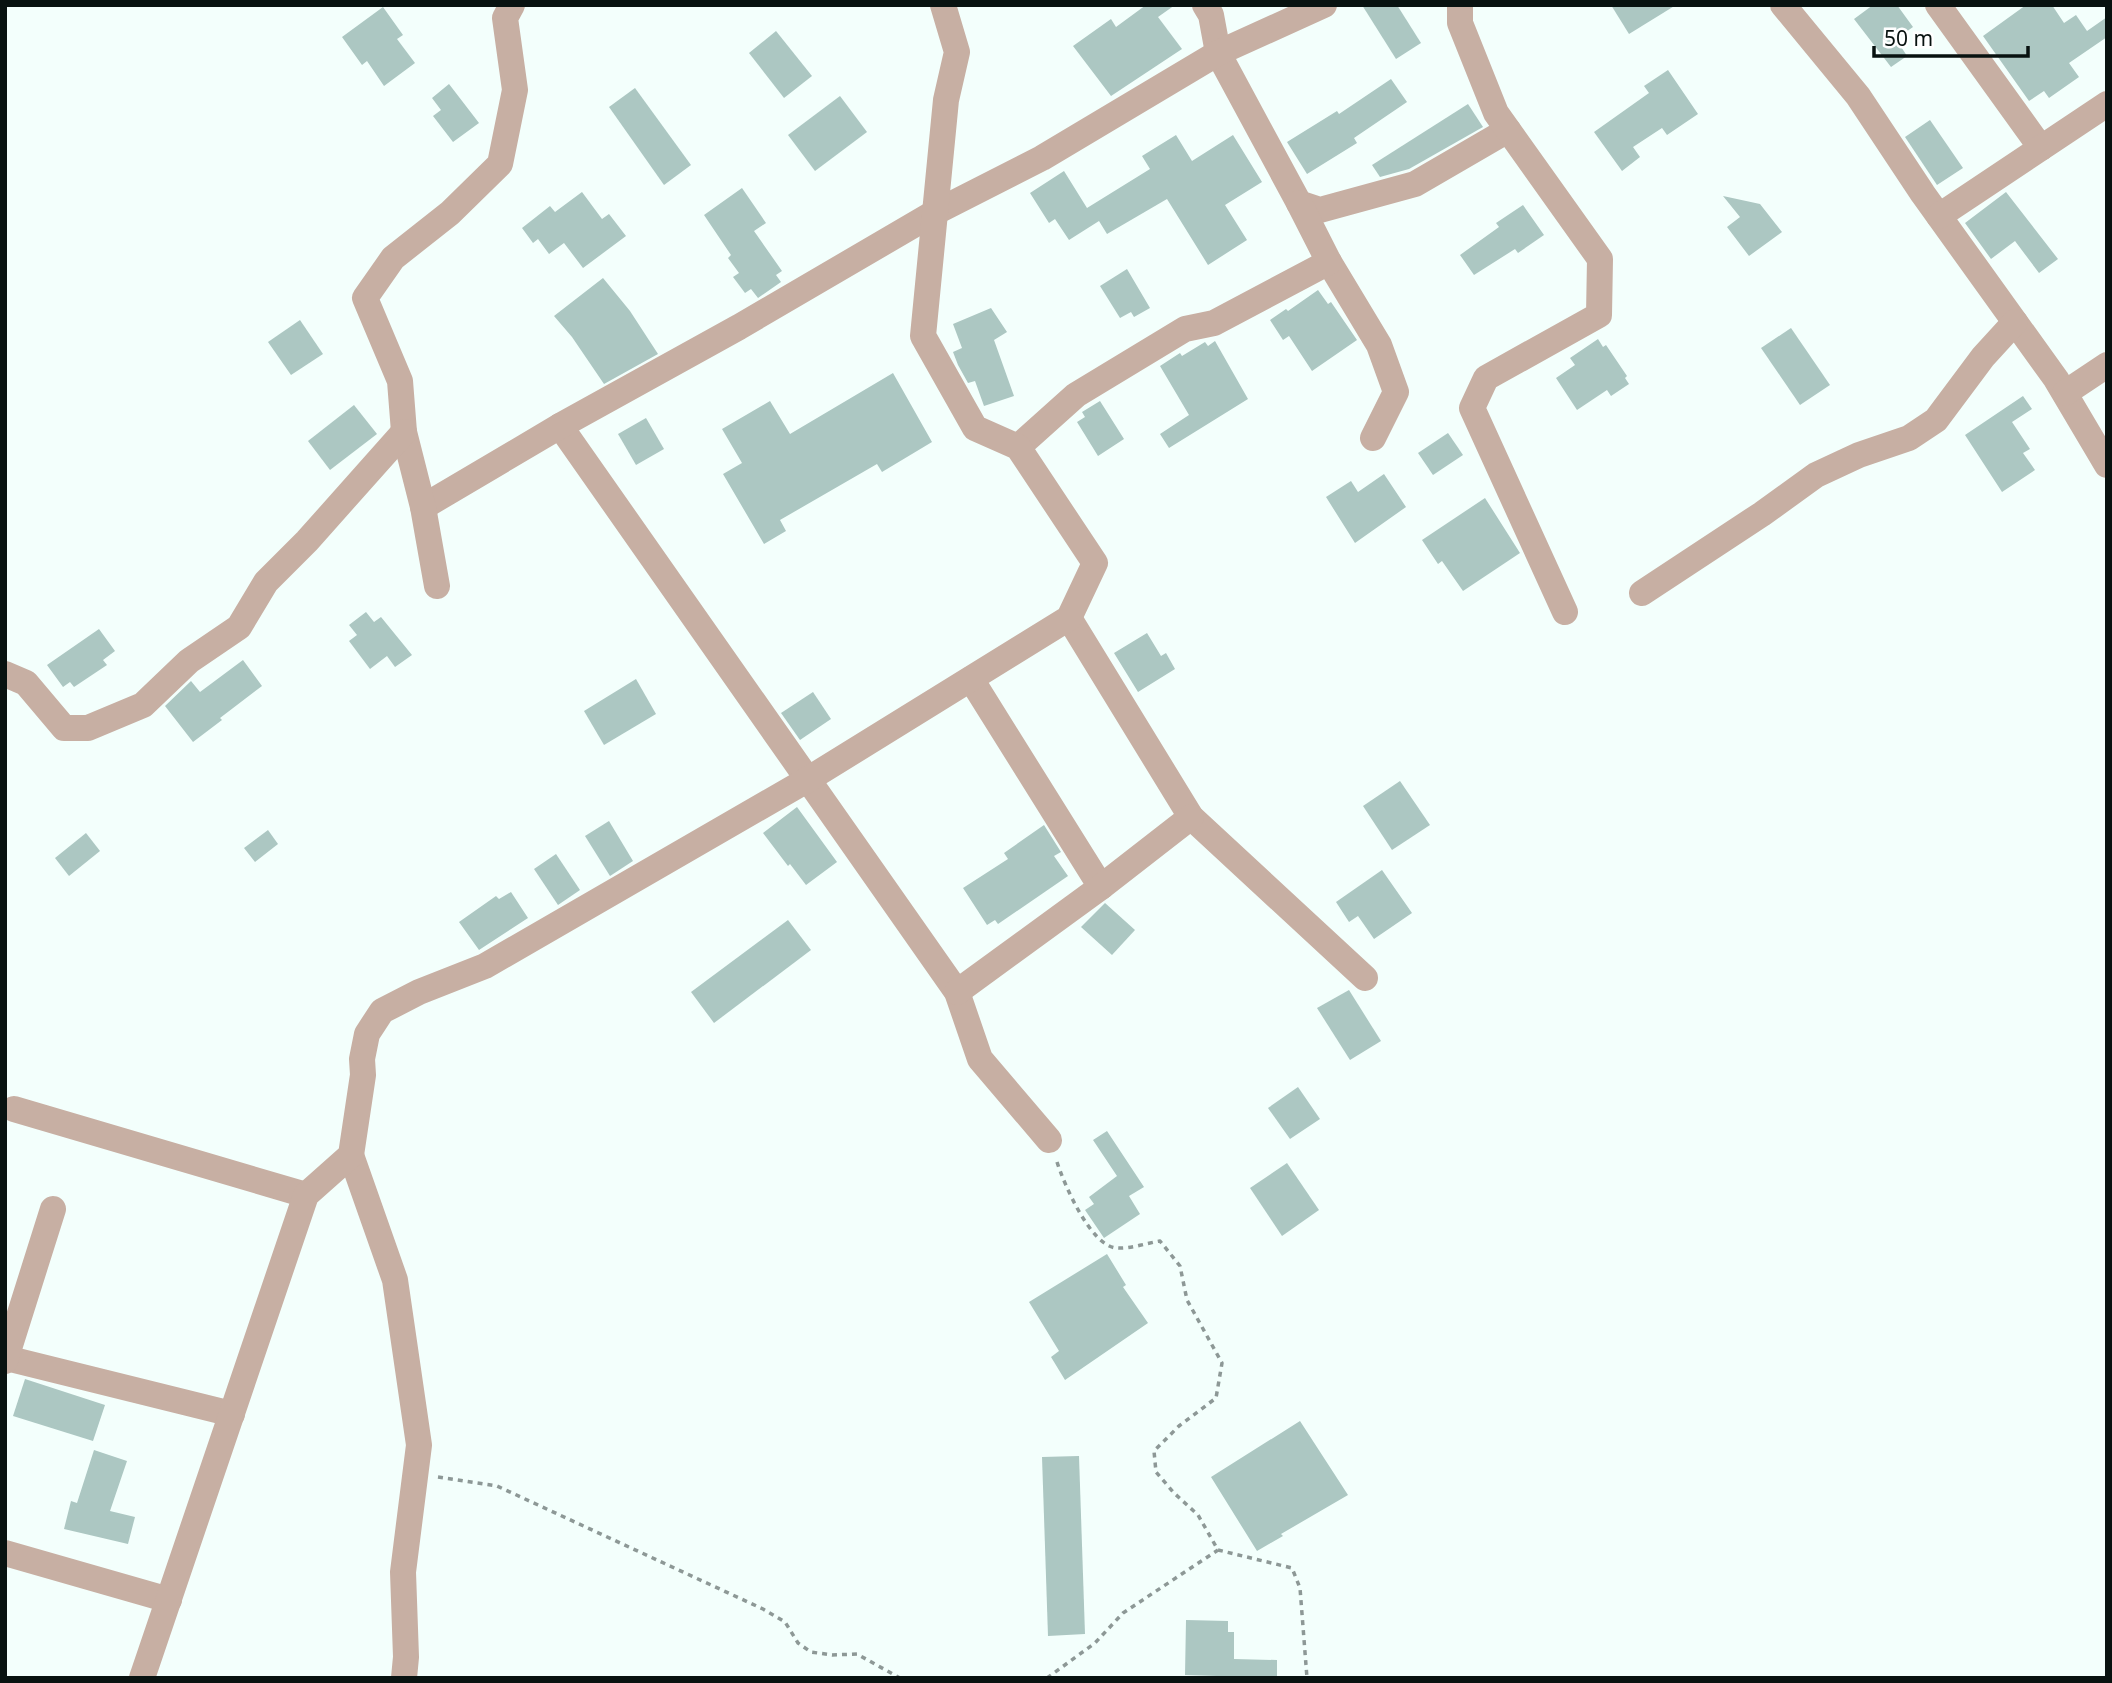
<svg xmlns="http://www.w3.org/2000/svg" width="2112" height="1683" font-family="'Noto Sans',sans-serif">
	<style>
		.building { fill: #acc7c2 }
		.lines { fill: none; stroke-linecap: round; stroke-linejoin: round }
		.path { stroke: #8d9896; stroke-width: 3.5; stroke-dasharray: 5 5; stroke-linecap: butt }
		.minor { stroke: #c7afa3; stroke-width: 26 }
	</style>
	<rect width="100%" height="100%" fill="#f3fffc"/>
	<!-- building -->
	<g class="building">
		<path d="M1146 5H1175L1158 17 1182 49 1111 96 1073 46 1111 19 1116 27Z"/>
		<path d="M1362 5H1397L1421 43 1396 59Z"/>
		<path d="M1611 5H1676L1629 34Z"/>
		<path d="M1873 5H1897L1913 27 1896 39 1907 56 1891 67 1854 19Z"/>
		<path d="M2026 5H2052L2064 23 2076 15 2087 31 2107 17V37L2069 63 2079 77 2049 98 2044 91 2029 101 1983 36Z"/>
		<path d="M383 7 403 35 397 39 415 63 384 86 367 61 362 65 342 37Z"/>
		<path d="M776 31 812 76 784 98 749 53Z"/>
		<path d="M1668 70 1698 114 1667 135 1662 128 1633 147 1640 157 1622 171 1594 132 1649 93 1644 86Z"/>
		<path d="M1391 79 1407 102 1354 138 1357 143 1307 174 1287 142 1337 111 1339 114Z"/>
		<path d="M449 84 479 123 453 142 433 116 441 110 432 98Z"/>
		<path d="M635 88 691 165 664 185 609 107Z"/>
		<path d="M840 96 867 132 815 171 788 135Z"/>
		<path d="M1468 104 1483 127 1409 169 1380 177 1372 165Z"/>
		<path d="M1930 120 1963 168 1937 185 1905 137Z"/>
		<path d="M1176 135 1192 161 1233 135 1262 182 1225 205 1247 240 1208 265 1167 199 1107 234 1099 221 1069 240 1055 219 1049 223 1030 193 1064 171 1087 208 1150 169 1142 156Z"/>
		<path d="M742 188 766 223 754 231 782 271 776 275 781 282 758 298 751 289 745 293 733 277 739 273 728 258 731 255 704 215Z"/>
		<path d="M582 192 602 219 609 214 626 236 583 268 564 243 549 254 538 239 533 243 522 228 550 206 555 212Z"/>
		<path d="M2006 192 2058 259 2039 273 2015 241 1991 259 1965 223Z"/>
		<path d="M1723 196 1760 204 1782 232 1749 256 1727 227 1740 217Z"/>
		<path d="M1523 205 1544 235 1518 253 1515 249 1474 275 1460 255 1499 227 1496 223Z"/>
		<path d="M1127 269 1150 308 1134 317 1131 312 1120 318 1100 286Z"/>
		<path d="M603 278 630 311 658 354 604 384 572 337 554 316Z"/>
		<path d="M1318 290 1328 304 1331 302 1357 340 1312 371 1289 336 1283 340 1270 320 1286 309 1288 311Z"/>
		<path d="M991 308 1007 332 994 340 1014 396 984 406 975 381 968 383 958 365 953 352 962 348 953 324Z"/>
		<path d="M300 320 323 354 291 375 268 342Z"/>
		<path d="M1791 328 1830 385 1800 405 1761 348Z"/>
		<path d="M1598 339 1603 347 1606 345 1627 376 1625 378 1629 384 1611 396 1607 390 1577 410 1556 378 1575 365 1570 358Z"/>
		<path d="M1215 341 1248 399 1169 448 1160 434 1189 415 1160 366 1180 353 1182 356 1205 342 1208 346Z"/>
		<path d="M893 373 932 442 882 472 877 464 780 520 786 531 764 544 723 474 742 463 722 429 770 401 790 434Z"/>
		<path d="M2023 396 2032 409 2012 422 2030 449 2023 453 2035 470 2002 492 1965 435Z"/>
		<path d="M1100 401 1124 439 1098 456 1077 422 1085 417 1082 412Z"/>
		<path d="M354 405 377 434 330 470 308 441Z"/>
		<path d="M646 418 664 449 636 465 618 434Z"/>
		<path d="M1448 433 1463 455 1433 475 1418 453Z"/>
		<path d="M1384 474 1406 507 1355 543 1326 497 1351 481 1358 492Z"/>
		<path d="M1485 498 1520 553 1463 591 1442 561 1438 564 1422 540Z"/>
		<path d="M366 612 374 622 381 617 412 655 395 667 387 656 370 669 349 641 357 635 349 625Z"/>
		<path d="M99 629 115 651 103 660 107 665 74 687 70 682 63 687 47 665Z"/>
		<path d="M1147 633 1161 656 1166 653 1175 669 1138 692 1114 653Z"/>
		<path d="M243 660 262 686 220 718 222 720 193 742 165 706 191 681 200 692Z"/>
		<path d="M636 679 656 714 604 745 584 711Z"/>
		<path d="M813 692 831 719 800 740 781 713Z"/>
		<path d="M1400 781 1430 825 1392 850 1363 806Z"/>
		<path d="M797 807 837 862 806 885 790 864 788 866 763 833Z"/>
		<path d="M609 821 633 861 610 876 585 836Z"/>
		<path d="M1044 825 1061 852 1054 856 1068 876 998 924 995 920 987 925 963 888 1008 859 1004 853Z"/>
		<path d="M268 830 278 844 255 862 244 848Z"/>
		<path d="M86 833 100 851 69 876 55 858Z"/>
		<path d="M556 854 580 890 558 905 534 869Z"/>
		<path d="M1382 870 1412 913 1374 939 1358 916 1349 922 1336 902Z"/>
		<path d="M511 892 528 918 479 950 459 922 496 896 499 899Z"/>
		<path d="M1105 903 1135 930 1112 955 1081 927Z"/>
		<path d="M788 920 811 950 714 1023 691 992Z"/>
		<path d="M1349 990 1381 1041 1350 1060 1317 1008Z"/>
		<path d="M1298 1087 1320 1119 1290 1139 1268 1108Z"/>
		<path d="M1107 1131 1144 1187 1129 1196 1140 1214 1104 1238 1085 1210 1094 1204 1089 1197 1117 1176 1093 1140Z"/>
		<path d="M1287 1163 1319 1210 1282 1236 1250 1188Z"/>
		<path d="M1107 1254 1126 1285 1123 1287 1148 1323 1065 1380 1051 1357 1059 1351 1029 1302Z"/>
		<path d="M25 1379 105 1405 93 1441 13 1416Z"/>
		<path d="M1300 1421 1348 1495 1281 1534 1283 1536 1257 1551 1211 1477Z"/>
		<path d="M94 1450 127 1461 110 1511 135 1517 128 1544 64 1529 71 1501 77 1503Z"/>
		<path d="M1079 1456 1085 1634 1048 1636 1042 1457Z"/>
		<path d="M1186 1620 1228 1621V1632H1234V1659L1277 1660V1678L1185 1675Z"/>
	</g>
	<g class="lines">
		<!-- path -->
		<g class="path">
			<path d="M1057 1162C1064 1184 1091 1247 1117 1248 1130 1249 1147 1243 1160 1241L1180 1266 1187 1300 1222 1363 1216 1398 1179 1426 1154 1451 1156 1472 1174 1493 1198 1515 1218 1550 1292 1568 1300 1588 1307 1678"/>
			<path d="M438 1477 497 1486 763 1609 785 1622 798 1643 811 1652 832 1655 857 1654 900 1678"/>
			<path d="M1047 1678 1095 1643 1123 1613 1218 1550"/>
		</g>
		<!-- minor -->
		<g class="minor">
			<path d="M1205 5 1211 15 1218 53 1299 203 1320 210 1415 184 1508 130"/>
			<path d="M1460 5V23L1496 113 1600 259 1599 315 1486 378 1472 408 1565 612"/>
			<path d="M1783 5 1858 96 1923 194 2056 379 2107 465"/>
			<path d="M1938 5 2041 148"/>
			<path d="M1939 216 2107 104"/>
			<path d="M1329 262 1379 345 1396 392 1373 438"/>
			<path d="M2065 393 2107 365"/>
			<path d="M560 426 957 992 980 1059 1049 1140"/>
			<path d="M1018 447 1076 395 1185 329 1214 323 1329 262 1299 203"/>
			<path d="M423 507 560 426 739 327 934 213 1042 158 1218 53 1324 5"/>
			<path d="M437 586 423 507 404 432 400 381 365 298 393 258 450 213 500 164 515 90 505 18 512 5"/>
			<path d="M1642 593 1762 514 1816 475 1859 455 1909 438 1936 420 1983 357 2015 322"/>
			<path d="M1069 618 1191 817 1365 978"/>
			<path d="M5 674 26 683 64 728H88L143 705 189 661 239 627 266 582 307 541 404 432"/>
			<path d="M971 679 1101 887"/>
			<path d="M957 992 1101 887 1191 817"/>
			<path d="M14 1109 306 1195"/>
			<path d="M351 1155 395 1280 419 1445 403 1572 406 1657 404 1678"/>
			<path d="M6 1358 232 1414"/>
			<path d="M5 1361 53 1209"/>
			<path d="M5 1553 169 1600"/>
			<path d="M142 1678 306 1195 351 1155 363 1075 362 1059 367 1034 382 1011 419 992 485 966 807 780 1069 618 1095 563 1018 447 975 428 923 336 946 100 957 52 943 5"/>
		</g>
	</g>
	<!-- border -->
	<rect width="2112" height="1683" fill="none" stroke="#081210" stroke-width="14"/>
	<!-- scale -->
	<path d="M1874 46v10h154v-10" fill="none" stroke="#081210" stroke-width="3.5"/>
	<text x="1884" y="46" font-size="21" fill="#081210" stroke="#ffffff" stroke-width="5" paint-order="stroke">50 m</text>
</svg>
